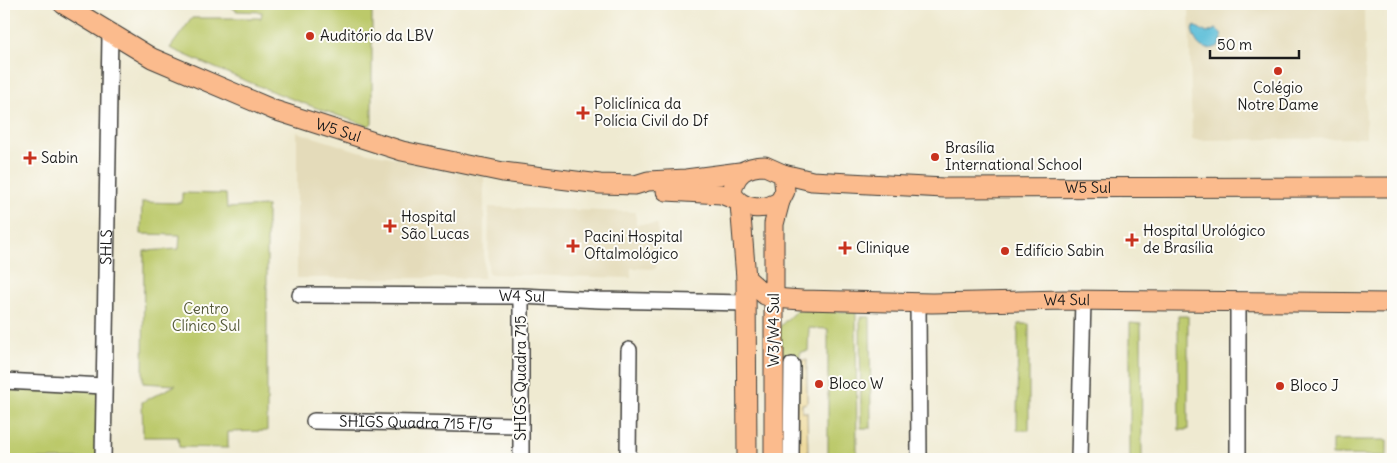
<svg xmlns="http://www.w3.org/2000/svg" width="1397" height="463" font-family="Delius,sans-serif">
	<style>
		.built { fill: #e4dbba }
		.green { fill: #bcc96b; stroke: #6c7244 }
		.sand { fill: #eeda9e; stroke: #857b5d }
		.water { fill: #5abdd8; stroke: #3b6c7a }
		.lines { fill: none; stroke-linecap: round; stroke-linejoin: round }
		.minor-casing { stroke: #3c3b37; stroke-width: 18 }
		.major-casing { stroke: #3c3b37; stroke-width: 21 }
		.minor { stroke: #fff; stroke-width: 15 }
		.major { stroke: #fbbb8d; stroke-width: 19 }
		.poi-dot { fill: #c8321e; stroke: #fdfcf7; stroke-width: 2 }
		.labels { text-anchor: middle; stroke-width: 4; stroke-linejoin: round; paint-order: stroke }
		.poi-label { font-size: 15px; fill: #1c1c1c; stroke: #fdfcf7; text-anchor: start }
		.street-label { font-size: 15px; fill: #1c1c1c; stroke: #fdfcf7 }
		.park-label { font-size: 15px; fill: #545938; stroke: #fdfcf7 }
	</style>
	<rect width="100%" height="100%" fill="#fdfcf7"/>
	<filter id="ink" filterUnits="userSpaceOnUse"><feTurbulence type="fractalNoise" baseFrequency=".02" numOctaves="2"/><feDisplacementMap in="SourceGraphic" scale="10" xChannelSelector="R" yChannelSelector="G"/><feConvolveMatrix kernelMatrix="1 2 1 2 8 2 1 2 1" color-interpolation-filters="sRGB"/></filter>
	<filter id="wash" filterUnits="userSpaceOnUse"><feTurbulence type="fractalNoise" baseFrequency=".0096" numOctaves="4" result="noise"/><feDisplacementMap in="SourceGraphic" scale="20" xChannelSelector="R" yChannelSelector="G"/><feGaussianBlur stdDeviation="1.12" result="paint"/><feColorMatrix in="noise" values="0 0 0 0 0 0 0 0 0 0 0 0 0 0 0 0 0 1.4 0 .05"/><feComposite in="paint" operator="in"/></filter>
	<g filter="url(#wash)">
		<rect width="100%" height="100%" fill="#efead1"/>
		<!-- built -->
		<g class="built">
			<path d="M1189 4H1364L1366 138 1192 140Z"/>
			<path d="M297 132 358 151 484 174V278H297Z"/>
			<path d="M489 207 636 212V224H658L656 269 631 268V278L488 274Z"/>
		</g>
		<!-- green -->
		<g class="green">
			<path d="M227 4H372V123L369 126C301 104 236 78 170 48L192 18H261L262 12 237 11Z"/>
			<path d="M182 193 226 194 227 208 267 206V431L228 432V448L179 447 178 437H143L142 402 176 385 143 383 144 251 179 249 180 235 141 234 142 202 182 203Z"/>
			<path d="M797 310 856 312 857 459H828V329L809 328 808 351 800 352V357H776L780 326Z"/>
			<path d="M1178 316H1188V430H1179Z"/>
			<path d="M860 317H870L871 428H861Z"/>
			<path d="M1130 323 1141 324 1142 459H1130Z"/>
			<path d="M1018 324H1029V430H1017Z"/>
			<path d="M4 383 104 386V459H4Z"/>
			<path d="M1332 440H1387V456L1332 455Z"/>
		</g>
		<!-- sand -->
		<path class="sand" d="M786 359 807 360V403L802 404V412H807L808 457H802L801 459H784Z"/>
		<!-- water -->
		<path class="water" d="M1195 26 1207 33 1216 29 1221 33 1222 39 1219 46C1204 53 1196 46 1192 30Z"/>
	</g>
	<g filter="url(#ink)">
		<g class="lines">
			<!-- minor casing -->
			<g class="minor-casing">
				<g id="minor">
					<path id="s1" d="M300 295 521 296 599 300 746 303"/>
					<path d="M918 303 919 459"/>
					<path d="M4 381 104 386"/>
					<path id="s2" d="M314 421 520 425"/>
					<path id="s3" d="M103 459 110 34"/>
					<path d="M521 459V296"/>
					<path d="M628 459 629 350"/>
					<path d="M791 459 792 365"/>
					<path d="M1079 459 1083 300"/>
					<path d="M1238 459V301"/>
				</g>
			</g>
			<!-- major casing -->
			<g class="major-casing">
				<g id="major">
					<path id="s4" d="M63 4 152 58 274 110 402 151 503 172 600 184 635 185 648 181 686 179 740 172"/>
					<path d="M765 166 783 174 785 191 780 201C765 211 741 211 732 193 735 173 746 166 765 166Z"/>
					<path id="s5" d="M783 174 812 181 944 188 1393 187"/>
					<path d="M666 191 721 194 736 200"/>
					<path d="M740 204 746 278 747 459"/>
					<path id="s6" d="M746 278 765 295 773 298 802 300 932 303 1064 300 1393 303"/>
					<path d="M774 459V224L780 201"/>
				</g>
			</g>
			<!-- minor -->
			<use href="#minor" class="minor"/>
			<!-- major -->
			<use href="#major" class="major"/>
		</g>
	</g>
	<!-- markers -->
	<g class="poi-dot">
		<circle cx="310" cy="36" r="5"/>
		<circle cx="1278" cy="71" r="5"/>
		<path d="M580.5 105.5h5v5h5v5h-5v5h-5v-5h-5v-5h5z"/>
		<circle cx="935" cy="157" r="5"/>
		<path d="M27.5 150.5h5v5h5v5h-5v5h-5v-5h-5v-5h5z"/>
		<path d="M387.5 218.5h5v5h5v5h-5v5h-5v-5h-5v-5h5z"/>
		<path d="M1129.5 232.5h5v5h5v5h-5v5h-5v-5h-5v-5h5z"/>
		<path d="M570.5 238.5h5v5h5v5h-5v5h-5v-5h-5v-5h5z"/>
		<path d="M842.5 240.5h5v5h5v5h-5v5h-5v-5h-5v-5h5z"/>
		<circle cx="1005" cy="251" r="5"/>
		<circle cx="819" cy="384" r="5"/>
		<circle cx="1280" cy="386" r="5"/>
	</g>
	<g class="labels">
		<!-- poi labels -->
		<g class="poi-label">
			<text x="320" y="41">Auditório da LBV</text>
			<text x="1278" y="93" text-anchor="middle">Colégio<tspan x="1278" dy="17">Notre Dame</tspan></text>
			<text x="594" y="109">Policlínica da<tspan x="594" dy="17">Polícia Civil do Df</tspan></text>
			<text x="945" y="153">Brasília<tspan x="945" dy="17">International School</tspan></text>
			<text x="41" y="163">Sabin</text>
			<text x="401" y="222">Hospital<tspan x="401" dy="17">São Lucas</tspan></text>
			<text x="1143" y="236">Hospital Urológico<tspan x="1143" dy="17">de Brasília</tspan></text>
			<text x="584" y="242">Pacini Hospital<tspan x="584" dy="17">Oftalmológico</tspan></text>
			<text x="856" y="253">Clinique</text>
			<text x="1015" y="256">Edifício Sabin</text>
			<text x="829" y="389">Bloco W</text>
			<text x="1290" y="391">Bloco J</text>
		</g>
		<!-- street labels -->
		<g class="street-label">
			<text dy="5" stroke="none"><textPath href="#s4" startOffset="304">W5 Sul</textPath></text>
			<text dy="5" stroke="none"><textPath href="#s5" startOffset="306">W5 Sul</textPath></text>
			<text dy="5" stroke="none"><textPath href="#s3" startOffset="212">SHLS</textPath></text>
			<text dy="5" stroke="none"><textPath href="#s1" startOffset="222">W4 Sul</textPath></text>
			<text dy="5" stroke="none"><textPath href="#s6" startOffset="328">W4 Sul</textPath></text>
			<text transform="translate(774 330) rotate(-90)" y="5">W3/W4 Sul</text>
			<text transform="translate(521 378) rotate(-90)" y="5">SHIGS Quadra 715</text>
			<text dy="5" stroke="none"><textPath href="#s2" startOffset="102">SHIGS Quadra 715 F/G</textPath></text>
		</g>
		<!-- park labels -->
		<g class="park-label">
			<text x="206" y="314">Centro<tspan x="206" dy="17">Clínico Sul</tspan></text>
		</g>
	</g>
	<!-- margin -->
	<rect width="1397" height="463" fill="none" stroke="#fdfcf7" stroke-width="20"/>
	<!-- scale -->
	<path d="M1210 50v8h89v-8" fill="none" stroke="#1c1c1c" stroke-width="2.5"/>
	<text x="1217" y="50" font-size="15" fill="#1c1c1c" stroke="#fdfcf7" stroke-width="4" paint-order="stroke">50 m</text>
</svg>
